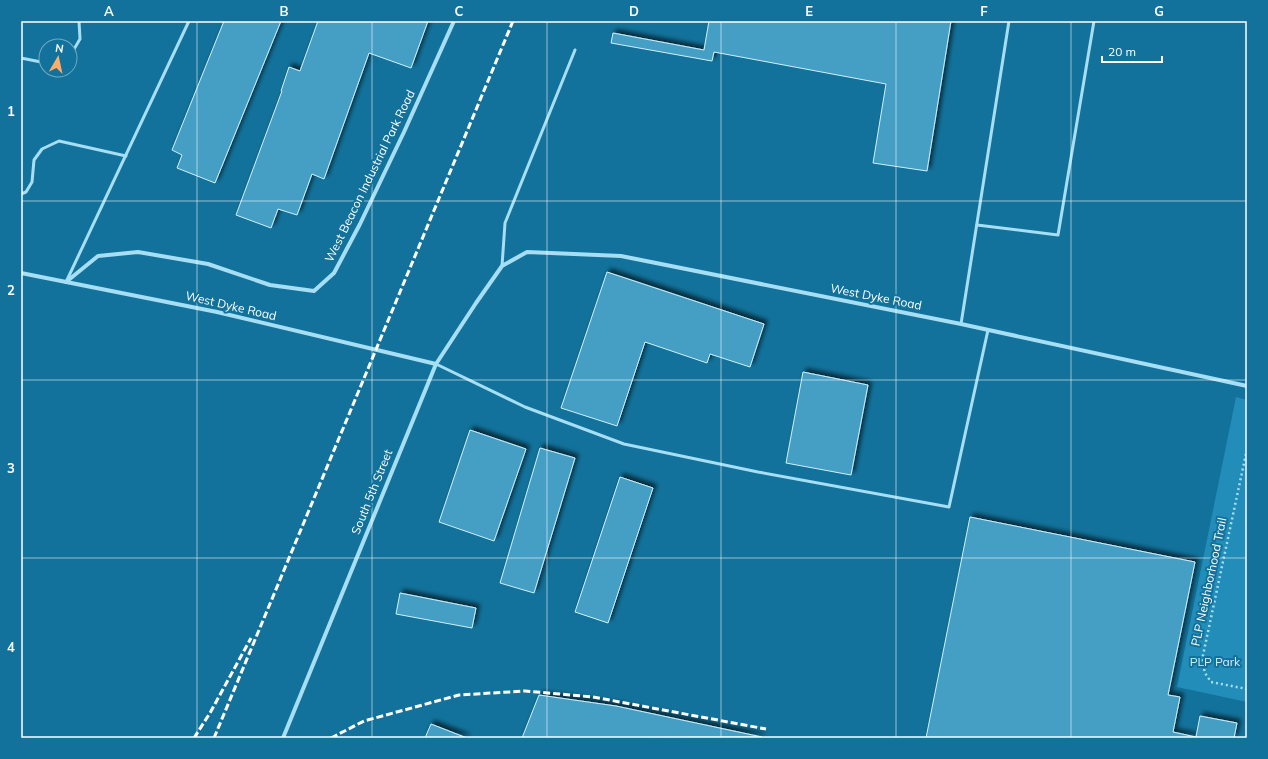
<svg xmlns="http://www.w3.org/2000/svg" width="1268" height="759" font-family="Mulish,sans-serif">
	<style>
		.green { fill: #218db8 }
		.building { fill: #449fc5; stroke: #cff0fe; filter: url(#shadow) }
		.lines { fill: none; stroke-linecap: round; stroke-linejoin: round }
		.path { stroke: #a6def4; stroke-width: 2.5; stroke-dasharray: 2 3; stroke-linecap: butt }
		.service { stroke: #a6def4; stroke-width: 3 }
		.minor { stroke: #a6def4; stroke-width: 4 }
		.rail { stroke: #fff; stroke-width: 3; stroke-dasharray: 7 3; stroke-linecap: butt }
		.grid { fill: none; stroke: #fff; stroke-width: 1; stroke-opacity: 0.55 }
		.labels { text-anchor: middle; stroke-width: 4; stroke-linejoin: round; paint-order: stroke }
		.street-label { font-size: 12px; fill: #fff; stroke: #12729b }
		.park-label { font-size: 12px; fill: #d1f1fe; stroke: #12729b }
		.neatline { fill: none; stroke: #fff; stroke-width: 1.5 }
		.grid-label { font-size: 13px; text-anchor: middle; font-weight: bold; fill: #fff }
	</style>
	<defs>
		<filter id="shadow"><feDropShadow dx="3.5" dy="-3.5" stdDeviation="2" flood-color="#0009"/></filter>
	</defs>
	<rect width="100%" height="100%" fill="#12729b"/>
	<!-- green -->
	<path class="green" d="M1236 397 1247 400V702L1177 687Z"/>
	<!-- building -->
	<g class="building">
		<path d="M224 21H281L215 183 177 168 182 155 172 150Z"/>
		<path d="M318 21H428L411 68 369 53 324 179 312 174 297 215 278 209 271 228 236 215 282 91H281L289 67 300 71Z"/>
		<path d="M709 21H951L927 171 873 163 886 84 714 52 712 61 611 43 613 33 704 50Z"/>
		<path d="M607 272 764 324 750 367 710 354 707 363 645 342 617 426 561 408Z"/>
		<path d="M803 372 868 385 851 475 786 463Z"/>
		<path d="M470 430 526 449 494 541 439 522Z"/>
		<path d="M540 448 575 458 534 593 500 583Z"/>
		<path d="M620 477 653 488 608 623 575 612Z"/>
		<path d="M970 517 1195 562 1168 695 1180 697 1173 732 1196 737 1200 716 1237 723 1234 738H926Z"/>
		<path d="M400 593 476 608 472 628 396 614Z"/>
		<path d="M539 695 616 706 762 737 522 738Z"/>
		<path d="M431 724 467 738H425Z"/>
	</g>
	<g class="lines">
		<!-- path -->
		<path class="path" d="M1247 449 1202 660 1205 673 1211 682 1247 689"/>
		<!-- service -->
		<g class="service">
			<path d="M70 56 80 39 79 21"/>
			<path d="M21 58 46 63"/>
			<path d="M21 194 26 192 32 182 34 160 42 149 59 141 126 156"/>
			<path d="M977 225 1058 235 1094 21"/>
			<path d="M502 266 505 223 575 50"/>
			<path d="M67 280 189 21"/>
			<path d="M961 324 1009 21"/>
			<path d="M436 364 525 407 624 444 758 472 949 507 988 330"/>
		</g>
		<!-- minor -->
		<g class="minor">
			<path d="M21 273 217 312 436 364"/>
			<path d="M66 282 98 256 138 252 208 264 270 285 314 291 334 273 360 224 404 132 454 21"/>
			<path d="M283 738 436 364 476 303 502 266 527 252 621 256 961 324 1247 386"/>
		</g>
		<!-- rail -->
		<g class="rail">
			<path d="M194 738 210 713 251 638"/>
			<path d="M214 738 513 21"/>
			<path d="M331 738 364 721 459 695 525 691 593 697 766 729"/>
		</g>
	</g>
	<!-- grid -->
	<path class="grid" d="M197 21V738M372 21V738M547 21V738M721 21V738M896 21V738M1071 21V738M21 201H1247M21 380H1247M21 558H1247"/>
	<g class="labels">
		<!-- street labels -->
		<g class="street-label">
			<text transform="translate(370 176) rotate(-64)" y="4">West Beacon Industrial Park Road</text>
			<text transform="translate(876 297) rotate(11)" y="4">West Dyke Road</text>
			<text transform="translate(231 306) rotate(13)" y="4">West Dyke Road</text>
			<text transform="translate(372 492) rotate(-68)" y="4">South 5th Street</text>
			<text transform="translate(1209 582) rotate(-78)" y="4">PLP Neighborhood Trail</text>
		</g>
		<!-- park labels -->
		<g class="park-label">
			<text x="1215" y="666">PLP Park</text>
		</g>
	</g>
	<!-- border -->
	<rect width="1268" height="759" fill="none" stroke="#12729b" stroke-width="44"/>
	<!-- north arrow -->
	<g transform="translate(58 58) rotate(9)"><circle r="19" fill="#12729b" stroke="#71aac3"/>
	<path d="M0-3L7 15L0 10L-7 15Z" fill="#ffac69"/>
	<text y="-6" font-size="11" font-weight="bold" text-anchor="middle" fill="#ffffff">N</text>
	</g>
	<!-- scale -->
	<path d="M1102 56v6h60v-6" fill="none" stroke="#ffffff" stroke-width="2"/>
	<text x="1108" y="56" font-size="12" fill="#ffffff" stroke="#12729b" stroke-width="3" paint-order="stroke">20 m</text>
	<rect x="22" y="22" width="1224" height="715" class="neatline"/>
	<g class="grid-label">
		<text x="109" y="16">A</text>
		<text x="284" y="16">B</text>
		<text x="459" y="16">C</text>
		<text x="634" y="16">D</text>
		<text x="809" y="16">E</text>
		<text x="984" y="16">F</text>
		<text x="1159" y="16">G</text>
		<text x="11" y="116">1</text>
		<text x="11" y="295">2</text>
		<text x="11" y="473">3</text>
		<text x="11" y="652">4</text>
	</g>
</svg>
